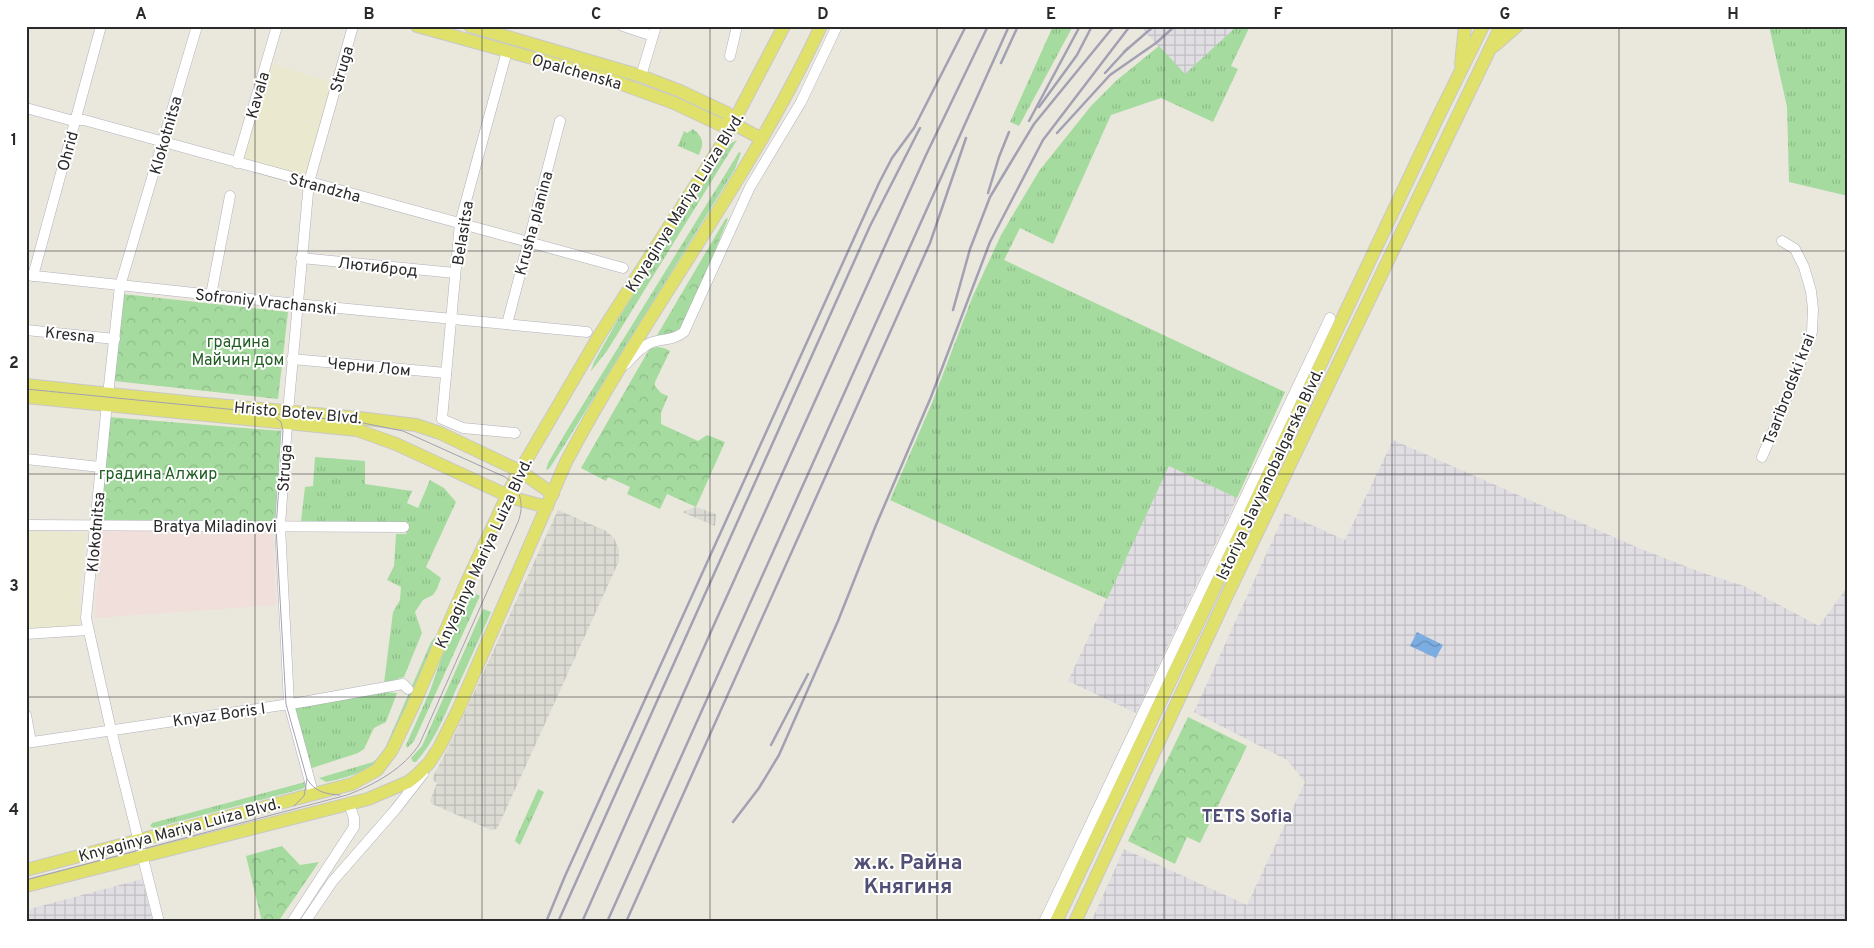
<svg xmlns="http://www.w3.org/2000/svg" width="1874" height="948" font-family="Overpass,sans-serif">
	<style>
		.industrial { fill: url(#industrial-grid) }
		.education { fill: #eae8ce }
		.medical { fill: #f0dfdb }
		.grass { fill: url(#grass-tufts) }
		.forest { fill: url(#forest-crowns) }
		.plaza { fill: url(#plaza-grid) }
		.water { fill: url(#water-waves) }
		.lines { fill: none; stroke-linecap: round; stroke-linejoin: round }
		.minor-casing { stroke: #b1b0bc; stroke-width: 11 }
		.major-casing { stroke: #c8c8c8; stroke-width: 14 }
		.minor { stroke: #fff; stroke-width: 10 }
		.major { stroke: #e0e16b; stroke-width: 12 }
		.tram { stroke: #a2a0b2; stroke-width: 1 }
		.rail { stroke: #a2a0b2; stroke-width: 2.5 }
		.grid { fill: none; stroke: #2a2a2a; stroke-width: 1; stroke-opacity: 0.55 }
		.labels { text-anchor: middle; stroke-width: 4; stroke-linejoin: round; paint-order: stroke }
		.street-label { font-size: 16px; fill: #2a2a2a; stroke: #fff }
		.park-label { font-size: 16px; fill: #225f24; stroke: #fff }
		.neighbourhood-label { font-size: 18px; font-weight: bold; fill: #514f75; stroke: #fff }
		.district-label { font-size: 21px; font-weight: bold; fill: #514f75; stroke: #fff }
		.neatline { fill: none; stroke: #2a2a2a; stroke-width: 2 }
		.grid-label { font-size: 16px; text-anchor: middle; font-weight: bold; fill: #2a2a2a }
	</style>
	<defs>
		<pattern id="industrial-grid" width="8" height="8" patternUnits="userSpaceOnUse" patternTransform="scale(1.25)"><rect width="8" height="8" fill="#e0dde3"/><path d="M0 4h8M4 0v8" fill="none" stroke="#c0bec3"/></pattern>
		<pattern id="grass-tufts" width="24" height="20" patternUnits="userSpaceOnUse" patternTransform="scale(1.25)"><rect width="24" height="20" fill="#a5db9f"/><path d="M3 7l-1-3M5 7V3M7 7l1-3M15 17l-1-3M17 17v-4M19 17l1-3" fill="none" stroke="#8ebc89"/></pattern>
		<pattern id="forest-crowns" width="20" height="18" patternUnits="userSpaceOnUse" patternTransform="scale(1.25)"><rect width="20" height="18" fill="#a5db9f"/><path d="M2 6a3 3 0 1 1 6 0M12 15a3 3 0 1 1 6 0" fill="none" stroke="#8ebc89"/></pattern>
		<pattern id="plaza-grid" width="8" height="8" patternUnits="userSpaceOnUse" patternTransform="scale(1.25)"><rect width="8" height="8" fill="#dbdad3"/><path d="M0 4h8M4 0v8" fill="none" stroke="#bcbbb5"/></pattern>
		<pattern id="water-waves" width="16" height="10" patternUnits="userSpaceOnUse" patternTransform="scale(1.25)"><rect width="16" height="10" fill="#7bade1"/><path d="M0 5q4-4 8 0t8 0" fill="none" stroke="#658db7"/></pattern>
	</defs>
	<rect width="100%" height="100%" fill="#eae8dd"/>
	<!-- industrial -->
	<g class="industrial">
		<path d="M1146 26H1237L1184 75 1146 33 1144 30Z"/>
		<path d="M1393 440 1641 549 1703 573 1744 586 1819 626 1845 590H1848V922H1091L1124 849 1247 905 1305 782 1287 760 1194 712 1285 513 1345 540Z"/>
		<path d="M1169 466 1237 498 1136 713 1068 681Z"/>
		<path d="M142 879 153 922H26V910Z"/>
	</g>
	<!-- education -->
	<g class="education">
		<path d="M271 64 334 83 306 180 243 162Z"/>
		<path d="M26 531 86 533 78 605 82 606 79 627 26 629Z"/>
	</g>
	<!-- medical -->
	<path class="medical" d="M102 530 273 533 276 605 94 618Z"/>
	<!-- grass -->
	<g class="grass">
		<path d="M1053 26H1073L1019 126 1010 122Z"/>
		<path d="M1237 26H1250L1231 66 1238 69 1213 122 1161 98 1111 115 1053 244 1020 228 1004 260 1285 392 1237 498 1169 466 1107 599 890 500 932 403 972 298 1001 235 1039 171 1091 106 1117 80 1159 46 1185 74Z"/>
		<path d="M1769 26H1848V196L1789 182 1787 107Z"/>
		<path d="M693 129C704 138 704 143 699 155L678 146 684 131 687 133Z"/>
		<path d="M737 140 607 351 591 371 594 362 620 316 728 145Z"/>
		<path d="M739 152 741 153 735 169 567 441 549 469 546 470 548 463 566 432Z"/>
		<path d="M315 457 365 461V484L412 491 407 503 418 508 430 480 444 488 456 502 426 567 441 578 437 589 433 595 423 600 415 612 422 633 404 677 384 683 393 612 400 600 401 587 387 580 394 566 396 534H406L409 523 301 521 305 487 313 486Z"/>
		<path d="M471 591 480 596 414 741 407 748 406 745 430 691 442 656Z"/>
		<path d="M483 609 491 612C479 639 467 667 454 694 444 718 433 743 416 762H413L411 758 422 746Z"/>
		<path d="M438 633 419 685 382 757C367 772 346 778 326 782L319 778 373 762 383 753 431 642Z"/>
		<path d="M385 692 397 693 386 722 374 728 364 749 358 753 309 769 293 707Z"/>
		<path d="M305 782V787L302 789 154 828 150 826 152 823Z"/>
		<path d="M538 789 544 792 520 845 515 841 516 838Z"/>
	</g>
	<!-- forest -->
	<g class="forest">
		<path d="M726 218 728 219 683 328 678 333 656 337Z"/>
		<path d="M123 294 288 312 278 399 114 381Z"/>
		<path d="M657 347 664 348 670 351 655 382V386L661 393 668 396 661 413V424L698 441 707 435 725 442 696 507 667 494 660 509 627 494 630 487 608 477 606 481 581 468 647 353 650 349Z"/>
		<path d="M109 417 282 431 275 525 99 524Z"/>
		<path d="M1188 717 1247 746 1200 843 1187 837 1175 864 1128 841Z"/>
		<path d="M282 846 300 865 319 862 278 922H262L246 856Z"/>
	</g>
	<!-- plaza -->
	<g class="plaza">
		<path d="M696 507 716 514 715 526 682 512Z"/>
		<path d="M558 510 606 531 614 538 619 550V561L497 829 491 830 432 804 430 801 437 783 433 780V777L455 734Z"/>
	</g>
	<!-- water -->
	<path class="water" d="M1417 632 1443 645 1436 658 1410 646Z"/>
	<g class="lines">
		<!-- minor casing -->
		<g class="minor-casing">
			<g id="minor">
				<path d="M623 26 653 36"/>
				<path d="M507 51 460 223 442 419 463 428 515 433"/>
				<path d="M730 56 737 26"/>
				<path d="M641 76 656 26"/>
				<path d="M26 108 70 120H84L623 268"/>
				<path d="M237 163 277 26"/>
				<path d="M301 258 455 273"/>
				<path d="M26 275 297 304 587 332"/>
				<path d="M33 276 101 26"/>
				<path d="M211 295 230 196"/>
				<path d="M507 324 560 121"/>
				<path d="M26 330 115 339"/>
				<path d="M292 359 446 373"/>
				<path d="M626 364C633 356 640 348 650 343 662 338 673 341 684 332L750 187 801 102 837 26"/>
				<path d="M1762 457 1780 415 1812 332 1813 309 1811 291 1804 267 1795 249 1782 241"/>
				<path d="M26 459 100 467"/>
				<path d="M26 525 404 527"/>
				<path d="M26 634 88 630"/>
				<path d="M26 715 31 742"/>
				<path d="M26 743 303 702 403 684 408 689"/>
				<path d="M313 793 289 704 280 526 287 423 309 182 353 26"/>
				<path d="M159 922 111 730 86 618 106 413 120 286 197 26"/>
				<path d="M292 922 354 827V818L349 804"/>
				<path d="M305 922 332 882 395 810 423 774"/>
				<path d="M1044 922 1330 318"/>
			</g>
		</g>
		<!-- major casing -->
		<g class="major-casing">
			<g id="major">
				<path d="M417 26 608 79 674 103 721 125 734 124 762 139"/>
				<path d="M470 26 641 76 680 91 727 113 734 124"/>
				<path d="M1494 46 1517 26"/>
				<path d="M1461 64 1465 26"/>
				<path d="M26 385 195 403 359 418 416 425 440 433 520 471 553 494"/>
				<path d="M26 397 357 430 396 444 513 498 547 507"/>
				<path d="M26 870 352 784 377 770 392 750 413 706 466 584 514 481 599 336 722 144 784 26"/>
				<path d="M26 886 368 799 408 782 417 775 429 763 440 746 458 710 566 462C645 313 750 179 821 26"/>
				<path d="M1056 922 1437 119 1483 26"/>
				<path d="M1075 922 1230 589 1501 26"/>
			</g>
		</g>
		<!-- minor -->
		<use href="#minor" class="minor"/>
		<!-- major -->
		<use href="#major" class="major"/>
		<!-- tram -->
		<g class="tram">
			<path d="M26 389 358 422 403 431 505 477C520 487 525 504 518 522L420 743C405 768 374 785 347 795L26 880"/>
			<path d="M275 417 281 422 283 431 276 527 286 704 307 779 304 796 294 806"/>
			<path d="M307 779C315 792 325 794 340 795"/>
		</g>
		<!-- rail -->
		<g class="rail">
			<path d="M1124 52 1154 26"/>
			<path d="M1001 63 1018 26"/>
			<path d="M1105 73 1128 48"/>
			<path d="M1039 107 1077 55 1092 26"/>
			<path d="M1029 121 1080 26"/>
			<path d="M1057 133 1110 75 1156 43 1175 26"/>
			<path d="M988 193 999 157 1009 132"/>
			<path d="M953 310 970 249 990 197 1034 124 1114 26"/>
			<path d="M771 745 808 674"/>
			<path d="M733 822 759 788 779 755 838 621 876 525 931 397 990 242 1043 140 1130 26"/>
			<path d="M546 922 565 876 879 183 892 158 914 128 966 26"/>
			<path d="M558 922 870 226 920 128"/>
			<path d="M582 922 713 627 926 155 988 26"/>
			<path d="M607 922 1009 26"/>
			<path d="M626 922 930 243 966 138"/>
		</g>
	</g>
	<!-- grid -->
	<path class="grid" d="M255 26V922M482 26V922M710 26V922M937 26V922M1164 26V922M1392 26V922M1619 26V922M26 251H1848M26 474H1848M26 697H1848"/>
	<g class="labels">
		<!-- street labels -->
		<g class="street-label">
			<text transform="translate(341 69) rotate(-74)" y="6">Struga</text>
			<text transform="translate(577 71) rotate(16)" y="6">Opalchenska</text>
			<text transform="translate(257 95) rotate(-74)" y="6">Kavala</text>
			<text transform="translate(165 135) rotate(-74)" y="6">Klokotnitsa</text>
			<text transform="translate(67 151) rotate(-75)" y="6">Ohrid</text>
			<text transform="translate(325 187) rotate(15)" y="6">Strandzha</text>
			<text transform="translate(684 202) rotate(-58)" y="6">Knyaginya Mariya Luiza Blvd.</text>
			<text transform="translate(533 223) rotate(-75)" y="6">Krusha planina</text>
			<text transform="translate(462 233) rotate(-81)" y="6">Belasitsa</text>
			<text transform="translate(378 266) rotate(6)" y="6">Лютиброд</text>
			<text transform="translate(266 301) rotate(6)" y="6">Sofroniy Vrachanski</text>
			<text transform="translate(70 334) rotate(6)" y="6">Kresna</text>
			<text transform="translate(369 366) rotate(5)" y="6">Черни Лом</text>
			<text transform="translate(1788 389) rotate(-69)" y="6">Tsaribrodski krai</text>
			<text transform="translate(298 412) rotate(5)" y="6">Hristo Botev Blvd.</text>
			<text transform="translate(284 468) rotate(-86)" y="6">Struga</text>
			<text transform="translate(1269 474) rotate(-65)" y="6">Istoriya Slavyanobalgarska Blvd.</text>
			<text x="215" y="532">Bratya Miladinovi</text>
			<text transform="translate(95 532) rotate(-85)" y="6">Klokotnitsa</text>
			<text transform="translate(483 553) rotate(-65)" y="6">Knyaginya Mariya Luiza Blvd.</text>
			<text transform="translate(219 714) rotate(-8)" y="6">Knyaz Boris I</text>
			<text transform="translate(179 829) rotate(-15)" y="6">Knyaginya Mariya Luiza Blvd.</text>
		</g>
		<!-- park labels -->
		<g class="park-label">
			<text x="238" y="347">градина<tspan x="238" dy="18">Майчин дом</tspan></text>
			<text x="158" y="479">градина Алжир</text>
		</g>
		<!-- neighbourhood labels -->
		<g class="neighbourhood-label">
			<text x="1247" y="822">TETS Sofia</text>
		</g>
		<!-- district labels -->
		<g class="district-label">
			<text x="908" y="869">ж.к. Райна<tspan x="908" dy="24">Княгиня</tspan></text>
		</g>
	</g>
	<!-- border -->
	<rect width="1874" height="948" fill="none" stroke="#ffffff" stroke-width="55"/>
	<rect x="28" y="28" width="1818" height="892" class="neatline"/>
	<g class="grid-label">
		<text x="141" y="19">A</text>
		<text x="369" y="19">B</text>
		<text x="596" y="19">C</text>
		<text x="823" y="19">D</text>
		<text x="1051" y="19">E</text>
		<text x="1278" y="19">F</text>
		<text x="1505" y="19">G</text>
		<text x="1733" y="19">H</text>
		<text x="14" y="145">1</text>
		<text x="14" y="368">2</text>
		<text x="14" y="591">3</text>
		<text x="14" y="815">4</text>
	</g>
</svg>
